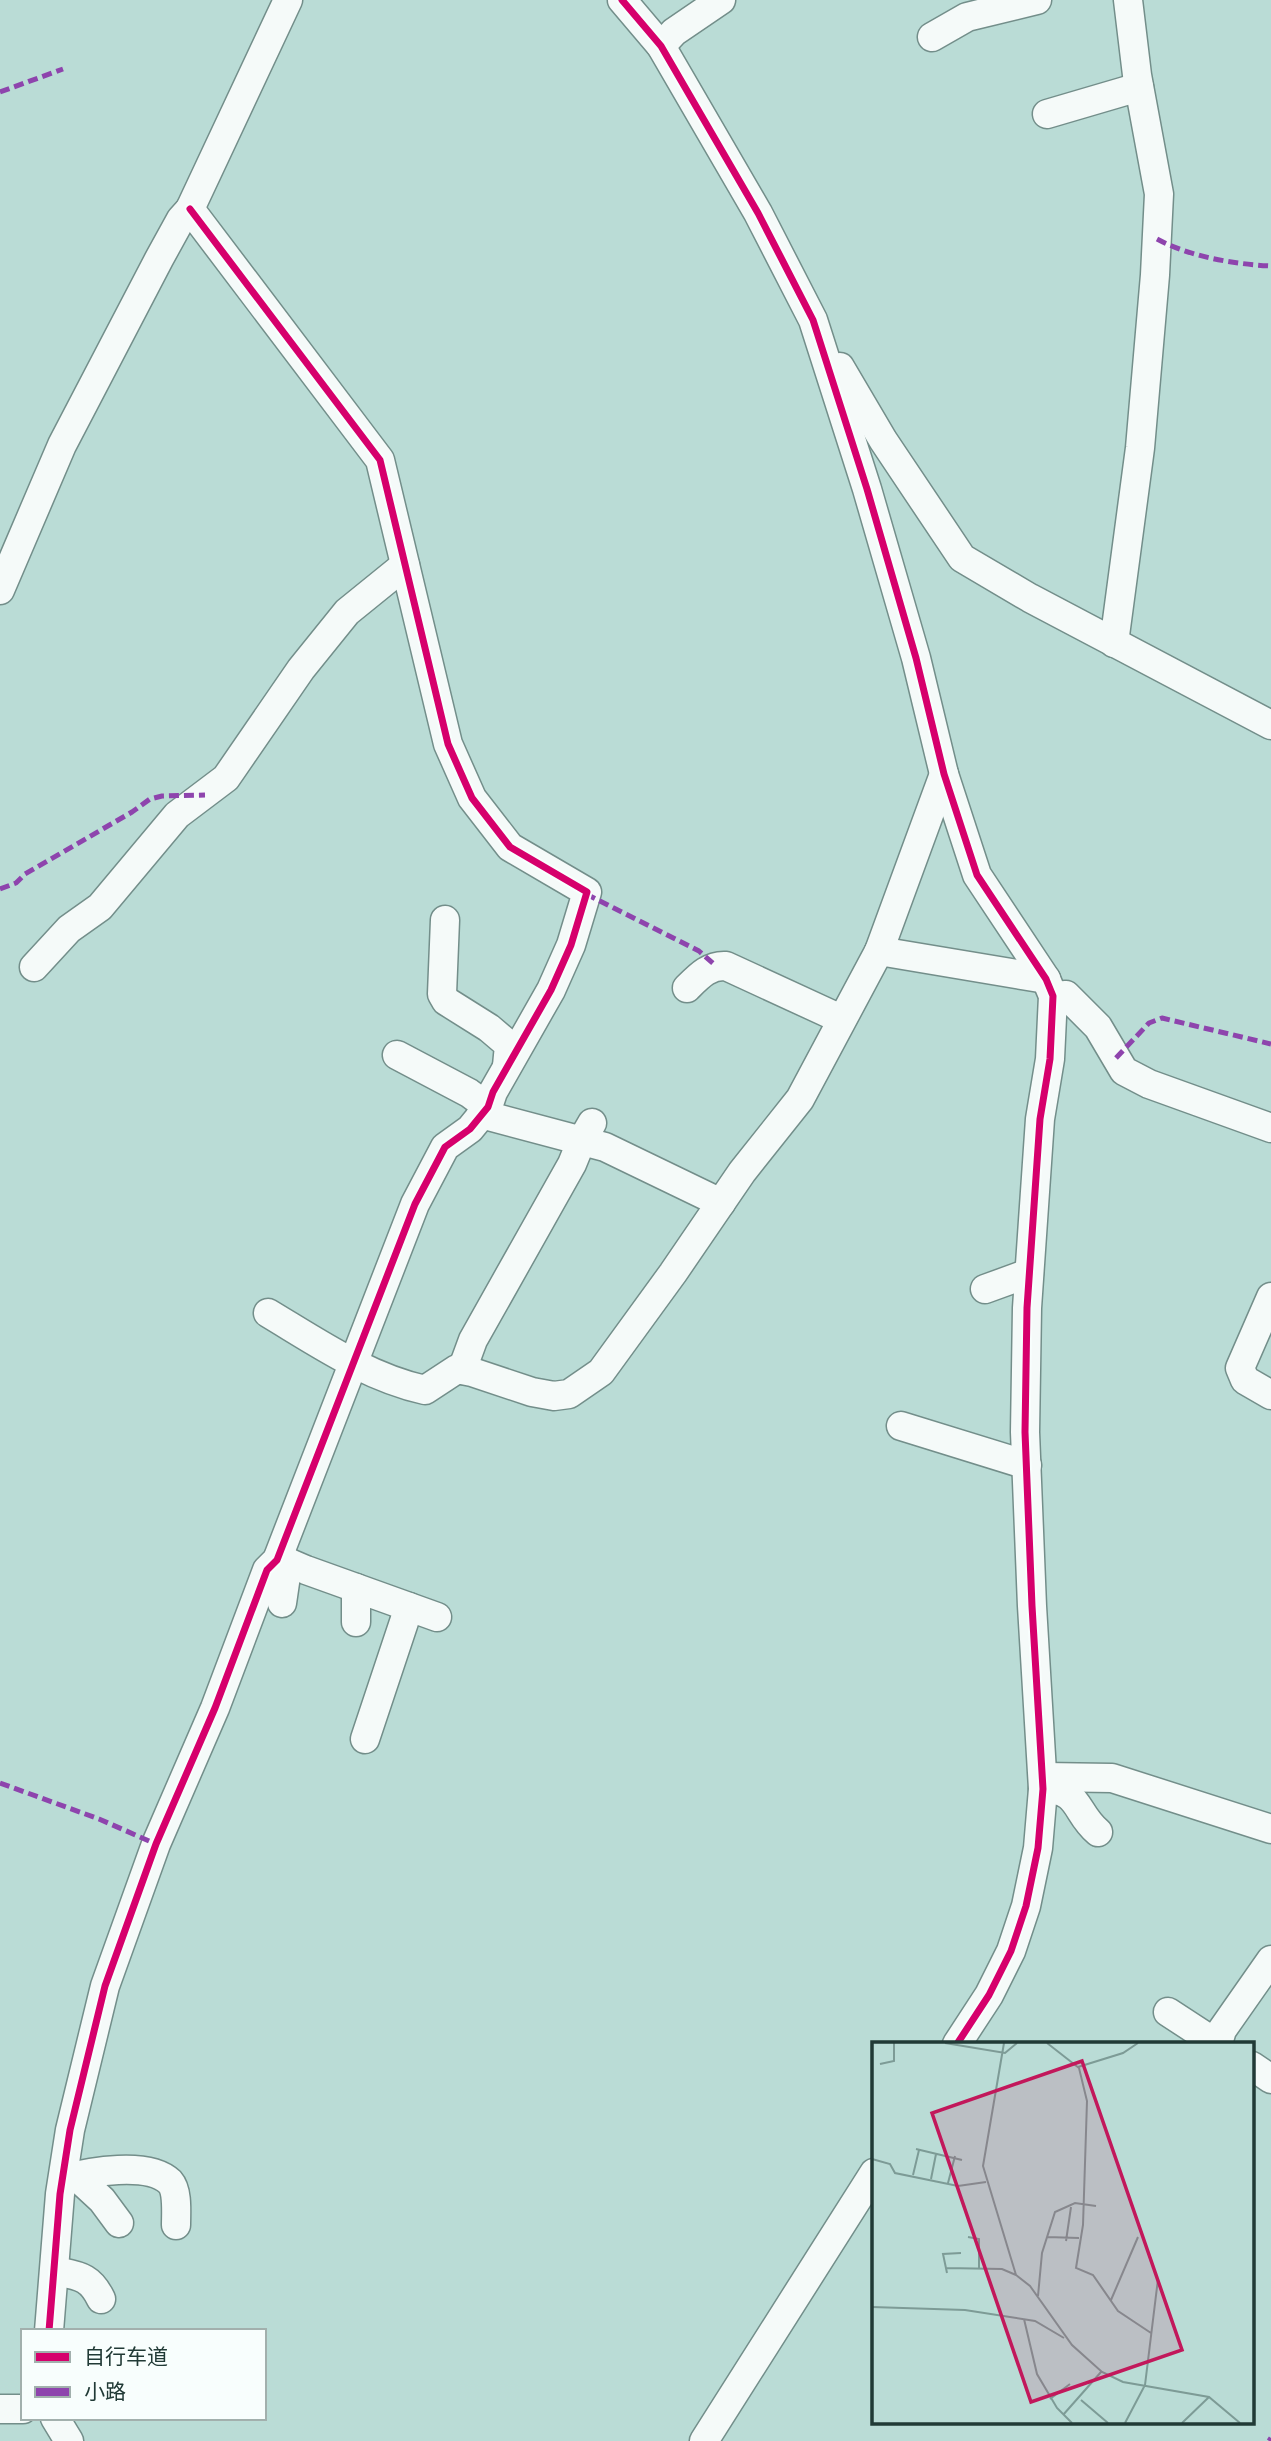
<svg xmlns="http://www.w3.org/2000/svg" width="1271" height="2441" font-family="'Sofia Sans Condensed','Noto Sans SC',sans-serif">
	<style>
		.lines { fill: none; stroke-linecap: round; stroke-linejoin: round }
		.minor-casing { stroke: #738e8a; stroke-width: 31 }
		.minor { stroke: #f5faf9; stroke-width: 28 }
		.quiet { stroke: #8e44ad; stroke-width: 5; stroke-dasharray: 10 5; stroke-linecap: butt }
		.cycleway-casing { stroke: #f8fefd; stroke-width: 11 }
		.cycleway { stroke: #d6006c; stroke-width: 7 }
		.inset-road { fill: none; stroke: #7d9b96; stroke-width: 2 }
		.view { fill: #c2185b; fill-opacity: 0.15; stroke: #c2185b; stroke-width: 3.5 }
		.inset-edge { fill: none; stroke: #213a36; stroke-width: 3.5 }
	</style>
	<rect width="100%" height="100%" fill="#badcd6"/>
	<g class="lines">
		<!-- minor casing -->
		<g class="minor-casing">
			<g id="minor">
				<path d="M622 0 661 46 758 213 813 320 867 489 916 658 944 774 977 875 1046 979 1053 996 1050 1059 1040 1119 1027 1308 1025 1432 1032 1606 1043 1789 1038 1848 1026 1906 1011 1951 989 1995 957 2044"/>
				<path d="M932 37 967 17 1037 0"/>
				<path d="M661 46 674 32 721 0"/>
				<path d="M1047 114 1139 87"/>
				<path d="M840 367 883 440 962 558 1030 598 1271 725"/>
				<path d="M0 590 62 445 159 259 181 219 190 209 288 0"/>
				<path d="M1114 643 1140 448 1155 275 1159 194 1137 75 1128 0"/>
				<path d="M445 920 442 994 446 1001 489 1028 509 1045 507 1066"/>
				<path d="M879 951 1046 979"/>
				<path d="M34 967 69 929 100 907 177 815 226 778 301 669 347 612 405 565"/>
				<path d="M687 988C699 976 709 965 726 966L841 1019"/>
				<path d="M1053 996 1066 995 1098 1027 1124 1071 1149 1084 1271 1128"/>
				<path d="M397 1055 469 1093 488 1107"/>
				<path d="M481 1114 605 1147 721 1203"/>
				<path d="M985 1289 1029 1273"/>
				<path d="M1271 1297 1240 1368 1245 1380 1271 1395"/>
				<path d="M268 1313C318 1343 367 1377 425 1390L457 1369 472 1372 532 1392 554 1396 569 1394 601 1372 673 1273 742 1172 800 1099 879 951 944 774"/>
				<path d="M462 1370 473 1340 572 1164 581 1142 592 1123"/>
				<path d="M901 1426 1027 1465"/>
				<path d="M278 1558 306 1570 437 1617"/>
				<path d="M356 1588V1622"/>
				<path d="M282 1603 288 1562"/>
				<path d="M365 1739 409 1607"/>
				<path d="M1044 1777 1112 1778 1271 1829"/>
				<path d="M1043 1789C1081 1789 1074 1812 1098 1832"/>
				<path d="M1168 2012 1217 2044"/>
				<path d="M1218 2044 1222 2030 1271 1960"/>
				<path d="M1252 2066 1271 2079"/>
				<path d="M76 2176 102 2200 119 2223"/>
				<path d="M63 2179C89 2172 148 2161 170 2182 178 2191 176 2213 176 2225"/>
				<path d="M55 2271C79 2276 90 2276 101 2299"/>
				<path d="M49 2331 60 2194 70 2130 105 1986 156 1844 215 1708 267 1570 277 1560 415 1204 445 1147 470 1129 488 1107 493 1092 551 990 571 945 587 892 510 847 472 798 448 744 380 460 190 209"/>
				<path d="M0 2409H23"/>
				<path d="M55 2418 69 2441"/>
				<path d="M704 2441 874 2173"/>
			</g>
		</g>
		<!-- minor -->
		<use href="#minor" class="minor"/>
		<!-- quiet -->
		<g class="quiet">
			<path d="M0 92 63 69"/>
			<path d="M1157 239C1191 257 1233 264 1271 266"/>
			<path d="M0 889 16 883 25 874 132 812 150 799 162 796 205 795"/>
			<path d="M586 894 699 951 716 966"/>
			<path d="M1116 1058 1149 1023 1162 1018 1271 1044"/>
			<path d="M0 1783 99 1819 156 1844"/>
			<path d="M1269 2441 1271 2438"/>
		</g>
		<!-- cycleway casing -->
		<g class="cycleway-casing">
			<g id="cycleway">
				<path d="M622 0 661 46 758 213 813 320 867 489 916 658 944 774 977 875 1046 979 1053 996 1050 1059 1040 1119 1027 1308 1025 1432 1032 1606 1043 1789 1038 1848 1026 1906 1011 1951 989 1995 957 2044"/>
				<path d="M49 2331 60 2194 70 2130 105 1986 156 1844 215 1708 267 1570 277 1560 415 1204 445 1147 470 1129 488 1107 493 1092 551 990 571 945 587 892 510 847 472 798 448 744 380 460 190 209"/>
			</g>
		</g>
		<!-- cycleway -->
		<use href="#cycleway" class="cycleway"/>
	</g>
	<!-- overview -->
	<g transform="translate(872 2042)">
		<rect width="382" height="382" fill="#badcd6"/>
		<path class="inset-road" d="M73 1 133 11 145 1M132 1 111 124 144 233 158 244 200 303 230 330 251 340 337 355 368 381M175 1 207 26 215 59 211 183 204 226 221 233 246 269 279 291M8 22 22 19V1M206 25 251 11 266 1M44 107 90 118M0 117 18 122 23 131 86 144 114 140M41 133 47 108M59 137 64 112M76 141 83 114M96 195 107 197V226M175 195 207 196M194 199 199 165M74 226 130 227 144 233M75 231 71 212 89 211M166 254 170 211 183 170 203 161 224 164M239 258 266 195M0 265 93 268 163 279 192 296M152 277 165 332 185 366 200 381M178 357 198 342M209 358 236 381M191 373 229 330M253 381 273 343 286 237M310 381 337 355"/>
		<path class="view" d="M210 19 310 308 159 360 60 71Z"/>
		<rect width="382" height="382" class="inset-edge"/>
	</g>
	<!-- legend -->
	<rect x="21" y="2329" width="245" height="91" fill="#f8fefd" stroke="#a2b0ad" stroke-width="2"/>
	<rect x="35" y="2352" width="35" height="10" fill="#d6006c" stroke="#a2b0ad" stroke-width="2"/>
	<text x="84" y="2364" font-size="21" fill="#213a36">自行车道</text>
	<rect x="35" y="2387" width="35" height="10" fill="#8e44ad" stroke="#a2b0ad" stroke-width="2"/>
	<text x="84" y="2399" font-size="21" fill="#213a36">小路</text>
</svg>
